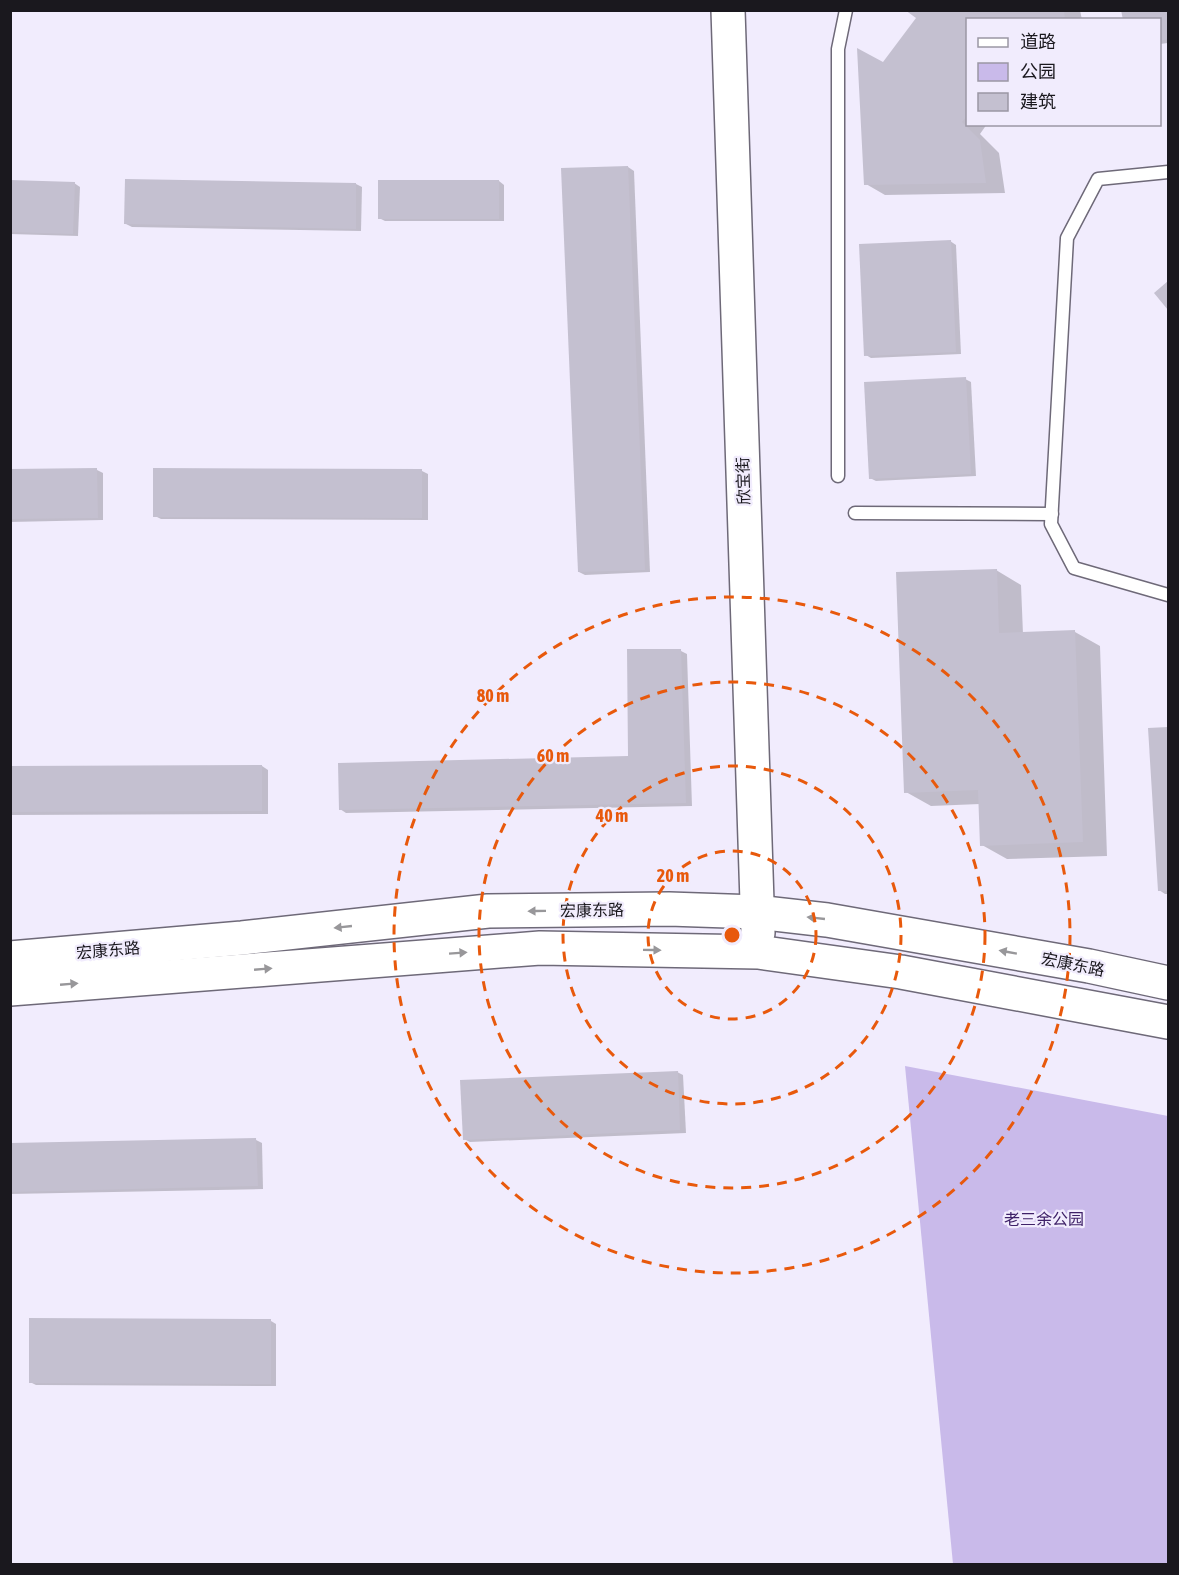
<svg xmlns="http://www.w3.org/2000/svg" width="1179" height="1575" font-family="'Asap Condensed','Noto Sans SC',sans-serif">
	<style>
		.green { fill: #c9baea }
		.shadow { fill: #0003 }
		.building { fill: #c4c0d0 }
		.lines { fill: none; stroke-linecap: round; stroke-linejoin: round }
		.lane-casing { stroke: #6e6978; stroke-width: 15 }
		.secondary-casing { stroke: #6e6978; stroke-width: 36 }
		.lane { stroke: #fff; stroke-width: 12 }
		.secondary { stroke: #fff; stroke-width: 33 }
		.oneway { fill: #98979a }
		.ring { fill: none; stroke: #e8590c; stroke-width: 3; stroke-dasharray: 10 8 }
		.labels { text-anchor: middle; stroke-width: 4.5; stroke-linejoin: round; paint-order: stroke }
		.street-label { font-size: 16px; fill: #1a181e; stroke: #f1ecfd }
		.park-label { font-size: 16px; fill: #3f2268; stroke: #f1ecfd }
		.centre { fill: #e8590c; stroke: #f1ecfd; stroke-width: 3 }
		.ring-label { font-size: 18px; text-anchor: middle; font-weight: bold; fill: #e8590c; stroke: #f1ecfd; stroke-width: 4.5; stroke-linejoin: round; paint-order: stroke }
	</style>
	<rect width="100%" height="100%" fill="#f1ecfd"/>
	<!-- green -->
	<path class="green" d="M905 1066 1168 1116V1564H953Z"/>
	<!-- shadow -->
	<g class="shadow">
		<path d="M907 10H1080L1082 20H968V124H987L980 134 999 153 1005 193 885 195 866 184 884 64 918 18Z"/>
		<path d="M1123 10H1168V43L1160 44V20Z"/>
		<path d="M628 167 634 171 650 572 585 575 579 572Z"/>
		<path d="M10 181 74 183 80 187 78 236 10 234Z"/>
		<path d="M499 181 504 185V221H385L379 218Z"/>
		<path d="M356 184 362 187 361 231 132 227 126 224Z"/>
		<path d="M950 241 956 245 961 354 871 358 866 355Z"/>
		<path d="M965 379 971 382 976 476 876 481 870 478Z"/>
		<path d="M97 470 103 473V520L10 522V471Z"/>
		<path d="M422 471 428 474V520L161 519 155 516Z"/>
		<path d="M996 570 1021 585 1023 634 1075 632 1100 646 1107 856 1007 859 982 845 980 804 931 806 906 792Z"/>
		<path d="M681 651 687 654 692 806 346 813 340 809 630 758Z"/>
		<path d="M1168 728V894H1165L1159 890 1149 730Z"/>
		<path d="M262 766 268 770V814L10 815V768Z"/>
		<path d="M677 1072 683 1075 686 1133 470 1142 464 1139Z"/>
		<path d="M256 1140 262 1143 263 1189 10 1194V1145Z"/>
		<path d="M271 1321 276 1324V1386L36 1385 30 1382Z"/>
	</g>
	<!-- building -->
	<g class="building">
		<path d="M905 10H1064L1065 20H968V115L962 122 980 140 986 183 864 185 857 48 883 62 916 18Z"/>
		<path d="M1121 10H1168V39L1160 41V20H1123Z"/>
		<path d="M628 166 645 570 578 572 561 168Z"/>
		<path d="M125 179 356 183V229L124 224Z"/>
		<path d="M10 180 75 182 73 234 10 232Z"/>
		<rect x="378" y="180" width="121" height="39"/>
		<path d="M951 240 956 352 864 356 859 244Z"/>
		<path d="M1168 281V310L1154 293Z"/>
		<path d="M966 377 971 474 869 479 864 382Z"/>
		<path d="M97 468 98 518 10 519V469Z"/>
		<path d="M153 468 422 469V518L153 517Z"/>
		<path d="M997 569 999 633 1075 630 1083 842 980 846 978 790 904 793 896 572Z"/>
		<path d="M627 649H681L686 803 339 810 338 763 628 756Z"/>
		<path d="M1168 727V891H1158L1148 728Z"/>
		<path d="M262 765V811L10 812V766Z"/>
		<path d="M678 1071 680 1130 463 1140 460 1080Z"/>
		<path d="M256 1138 258 1186 10 1192V1143Z"/>
		<path d="M29 1318 271 1319V1384L29 1383Z"/>
	</g>
	<g class="lines">
		<!-- lane casing -->
		<g class="lane-casing">
			<g id="lane">
				<path d="M1168 172 1098 179 1067 238 1051 524 1074 568 1168 595"/>
				<path d="M838 476V49L846 10"/>
				<path d="M855 513 1052 514"/>
			</g>
		</g>
		<!-- secondary casing -->
		<g class="secondary-casing">
			<g id="secondary">
				<path d="M728 10 758 933"/>
				<path d="M10 958 242 938 488 911 669 909 757 912 827 920 1089 966 1168 983"/>
				<path d="M10 989 540 948 758 952 901 972 1168 1022"/>
			</g>
		</g>
		<!-- lane -->
		<use href="#lane" class="lane"/>
		<!-- secondary -->
		<use href="#secondary" class="secondary"/>
	</g>
	<!-- one-way arrows -->
	<defs><path id="oneway-solid" d="M-6-.8H1V-3.2L6.5 0L1 3.2V.8H-6Z" transform="scale(1.5)"/></defs>
	<g class="oneway">
		<use href="#oneway-solid" transform="translate(537 911) rotate(179)"/>
		<use href="#oneway-solid" transform="translate(816 918) rotate(-174)"/>
		<use href="#oneway-solid" transform="translate(343 927) rotate(174)"/>
		<use href="#oneway-solid" transform="translate(652 950) rotate(1)"/>
		<use href="#oneway-solid" transform="translate(1008 952) rotate(-170)"/>
		<use href="#oneway-solid" transform="translate(458 953) rotate(-4)"/>
		<use href="#oneway-solid" transform="translate(263 969) rotate(-5)"/>
		<use href="#oneway-solid" transform="translate(69 984) rotate(-5)"/>
	</g>
	<!-- distance rings -->
	<g class="ring">
		<circle cx="732" cy="935" r="84"/>
		<circle cx="732" cy="935" r="169"/>
		<circle cx="732" cy="935" r="253"/>
		<circle cx="732" cy="935" r="338"/>
	</g>
	<g class="labels">
		<!-- street labels -->
		<g class="street-label">
			<text transform="translate(743 481) rotate(-92)" y="6">欣宝街</text>
			<text transform="translate(592 910) rotate(-1)" y="6">宏康东路</text>
			<text transform="translate(108 950) rotate(-5)" y="6">宏康东路</text>
			<text transform="translate(1073 964) rotate(11)" y="6">宏康东路</text>
		</g>
		<!-- park labels -->
		<g class="park-label">
			<text x="1044" y="1225">老三余公园</text>
		</g>
	</g>
	<circle cx="732" cy="935" r="9" class="centre"/>
	<g class="ring-label">
		<text x="493" y="702">80 m</text>
		<text x="553" y="762">60 m</text>
		<text x="612" y="822">40 m</text>
		<text x="673" y="882">20 m</text>
	</g>
	<!-- border -->
	<rect width="1179" height="1575" fill="none" stroke="#1a181e" stroke-width="24"/>
	<!-- legend -->
	<rect x="966" y="18" width="195" height="108" fill="#f1ecfd" stroke="#9b97a4" stroke-width="1.5"/>
	<rect x="978" y="38" width="30" height="9" fill="#ffffff" stroke="#9b97a4" stroke-width="1.5"/>
	<text x="1020" y="48" font-size="18" fill="#1a181e">道路</text>
	<rect x="978" y="63" width="30" height="18" fill="#c9baea" stroke="#9b97a4" stroke-width="1.5"/>
	<text x="1020" y="78" font-size="18" fill="#1a181e">公园</text>
	<rect x="978" y="93" width="30" height="18" fill="#c4c0d0" stroke="#9b97a4" stroke-width="1.5"/>
	<text x="1020" y="108" font-size="18" fill="#1a181e">建筑</text>
</svg>
